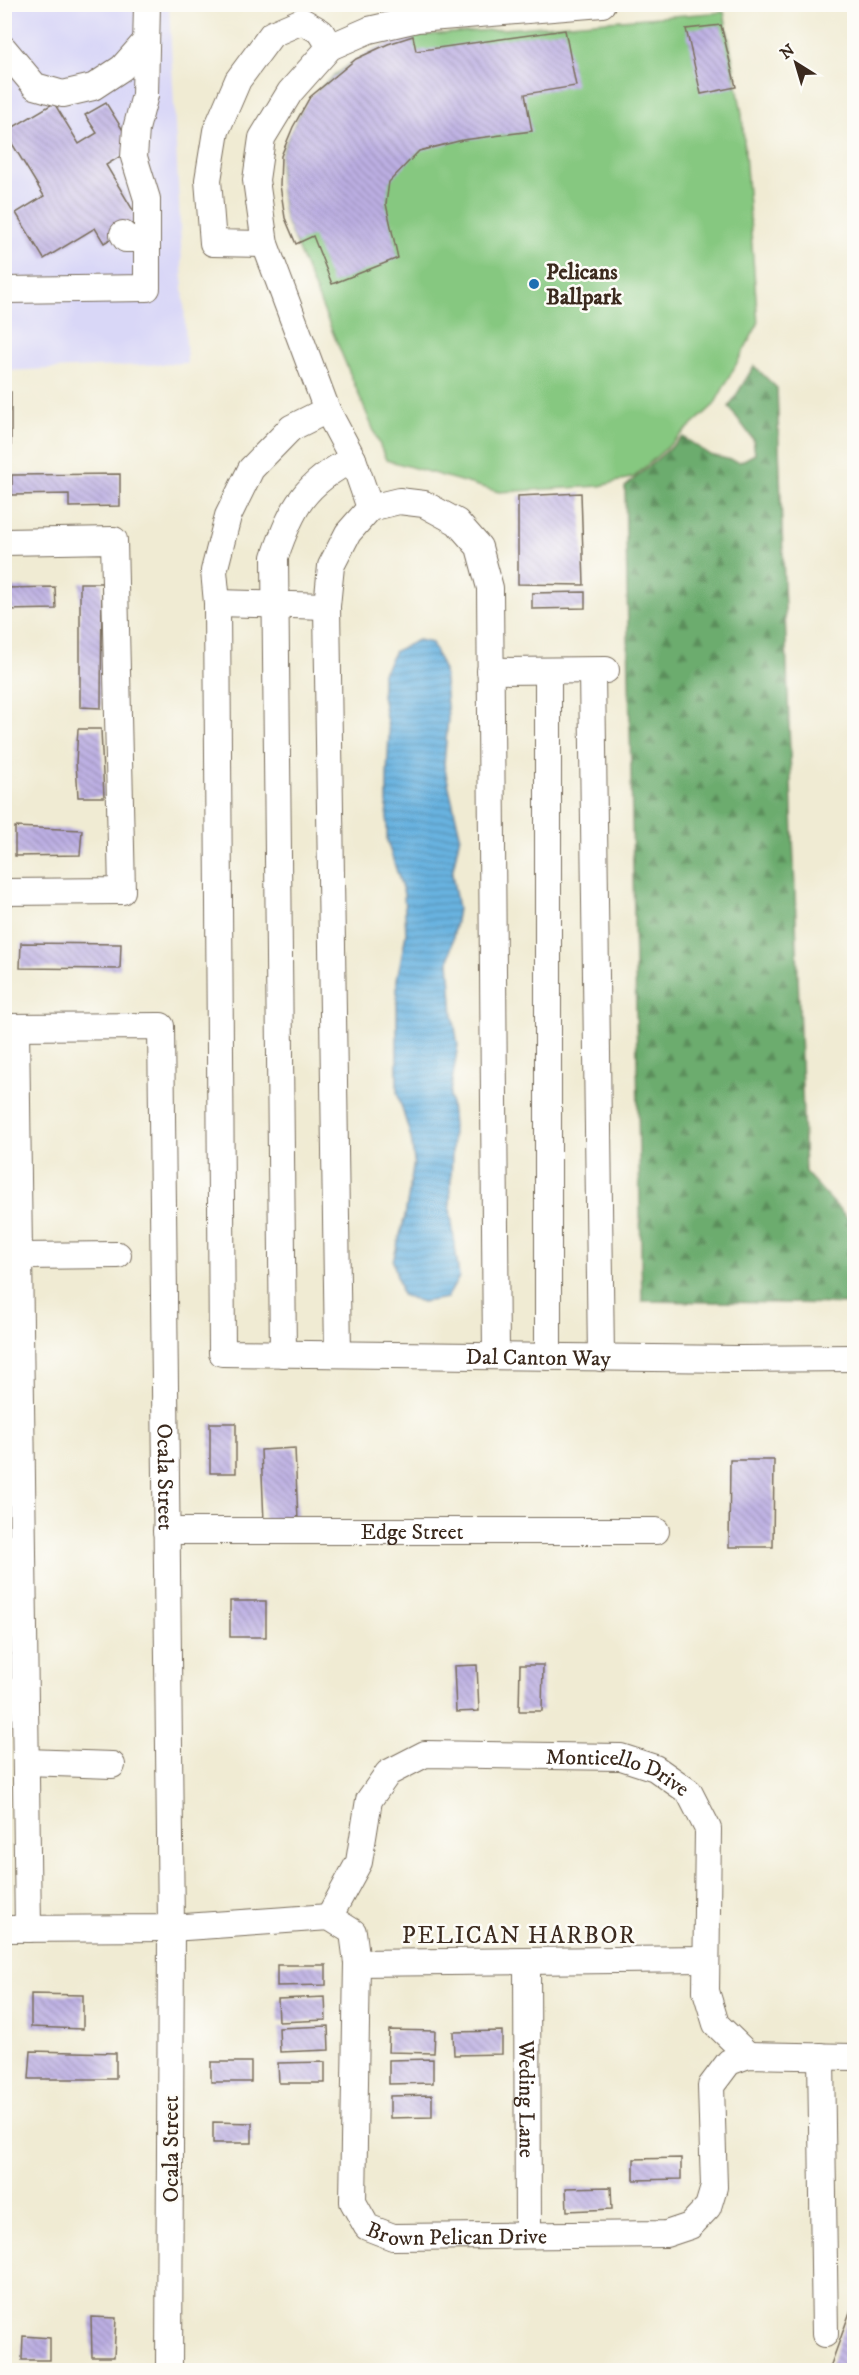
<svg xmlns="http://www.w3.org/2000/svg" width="859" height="2375" font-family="'IM FELL DW Pica',serif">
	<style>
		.built { fill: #d9d7f7 }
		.green { fill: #86c880; stroke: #60794f; stroke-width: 1.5 }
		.forest { fill: url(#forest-firs); stroke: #546b46; stroke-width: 1.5 }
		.water { fill: url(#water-rules); stroke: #526e7f; stroke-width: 1.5 }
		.building { fill: url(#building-back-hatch) }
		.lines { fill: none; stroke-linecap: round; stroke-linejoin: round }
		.minor-casing { stroke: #7a6e5d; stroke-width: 28 }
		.minor { stroke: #fff; stroke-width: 26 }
		.poi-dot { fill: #1f6fb2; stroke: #fdfcf7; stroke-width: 2 }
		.labels { text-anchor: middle; stroke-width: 5; stroke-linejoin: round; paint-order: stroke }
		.poi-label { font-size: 22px; font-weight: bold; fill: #3b2a1e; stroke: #fdfcf7; text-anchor: start }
		.street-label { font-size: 22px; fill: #3b2a1e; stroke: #fdfcf7 }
		.neighbourhood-label { font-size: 24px; letter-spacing: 1.5px; fill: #3b2a1e; stroke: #fdfcf7 }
	</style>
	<defs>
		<pattern id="forest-firs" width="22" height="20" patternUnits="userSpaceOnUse" patternTransform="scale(1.5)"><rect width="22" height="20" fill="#6cac6e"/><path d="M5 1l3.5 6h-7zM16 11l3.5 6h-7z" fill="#5a8c5a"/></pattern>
		<pattern id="water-rules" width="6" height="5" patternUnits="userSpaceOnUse" patternTransform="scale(1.5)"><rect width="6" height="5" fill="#68b2e0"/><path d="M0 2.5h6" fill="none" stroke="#5791b5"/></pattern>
		<pattern id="building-back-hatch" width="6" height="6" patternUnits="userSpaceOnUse" patternTransform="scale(1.5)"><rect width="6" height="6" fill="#bcafe3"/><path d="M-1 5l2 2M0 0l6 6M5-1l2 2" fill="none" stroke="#9a8fb7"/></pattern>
	</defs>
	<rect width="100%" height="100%" fill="#fdfcf7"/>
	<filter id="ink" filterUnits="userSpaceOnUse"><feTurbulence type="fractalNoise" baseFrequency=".0167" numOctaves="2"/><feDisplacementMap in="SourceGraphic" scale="12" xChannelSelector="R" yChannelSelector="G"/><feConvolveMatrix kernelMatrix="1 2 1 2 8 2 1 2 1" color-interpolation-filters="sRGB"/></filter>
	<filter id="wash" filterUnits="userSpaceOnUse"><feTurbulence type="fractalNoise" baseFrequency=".008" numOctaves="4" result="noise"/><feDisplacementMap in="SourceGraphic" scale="24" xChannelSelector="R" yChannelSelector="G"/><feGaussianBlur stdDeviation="1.35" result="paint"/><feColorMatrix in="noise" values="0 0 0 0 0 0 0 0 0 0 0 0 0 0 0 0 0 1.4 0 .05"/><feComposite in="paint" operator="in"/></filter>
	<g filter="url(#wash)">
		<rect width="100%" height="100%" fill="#f0ebd3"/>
		<!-- built -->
		<path class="built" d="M4 5H169L187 363 5 371Z"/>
		<!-- green -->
		<path class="green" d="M724 12 742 114 758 324 714 405 634 477 600 486 499 492 386 460 285 218C282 198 278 178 281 158 282 150 287 140 291 132 313 80 360 52 413 36Z"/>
		<!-- forest -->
		<path class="forest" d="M754 366 777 388 805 1172 854 1225V1304L642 1301 625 487 683 437 710 455 740 462 755 454 753 439 729 407Z"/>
		<!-- water -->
		<path class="water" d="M418 640 432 643 444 671 448 718 444 765 460 835 452 874 458 909 449 961 453 1015 458 1045 450 1094 453 1126 450 1208 459 1277 447 1298 422 1302 402 1295 393 1261 405 1216 414 1161 411 1138 397 1092V979L406 934 404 894 387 841V776L389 734 382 695V675L395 651Z"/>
		<g id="blocks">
			<!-- building -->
			<g class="building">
				<path d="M721 25 736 87 701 94 686 29Z"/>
				<path d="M565 30 576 86 525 94 532 131 463 140 419 151 389 182 386 204 398 258 332 284 313 236 296 244 285 218 280 185 281 156 293 127 310 97 356 59 388 44 413 36 416 51Z"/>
				<path d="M54 103 79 144 97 133 85 115 106 103 134 148 106 165 140 222 104 243 95 228 44 259 16 213 44 196 5 132Z"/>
				<rect x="4" y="392" width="7" height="64"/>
				<path d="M120 474V506L69 507V494L12 495V475Z"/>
				<path d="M581 493 584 585 518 584V496Z"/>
				<path d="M80 583H102L101 708 80 707Z"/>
				<path d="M55 587 56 609 4 610V588Z"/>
				<path d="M585 592V608L532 609V593Z"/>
				<path d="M78 729H101L104 797H78L76 762Z"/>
				<path d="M15 827 82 830 80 855 15 856Z"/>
				<path d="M21 943 121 944 120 969 20 968Z"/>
				<rect x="210" y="1423" width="26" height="50"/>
				<path d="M295 1448 298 1521 264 1523 261 1450Z"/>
				<path d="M730 1460H774L773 1547H729Z"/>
				<rect x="230" y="1601" width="36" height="36"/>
				<path d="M477 1665 479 1711 456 1712 454 1666Z"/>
				<path d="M520 1665H543L542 1711H519Z"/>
				<path d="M277 1965H326V1985L277 1986Z"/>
				<path d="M31 1994 83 1995V2029L31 2027Z"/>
				<path d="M325 1997 326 2020 279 2022 278 1999Z"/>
				<path d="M4 2000 8 2001V2032H4Z"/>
				<path d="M328 2026 329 2050 280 2052 279 2028Z"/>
				<path d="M389 2030 435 2031 434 2053 388 2052Z"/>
				<path d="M502 2031V2054L454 2055 453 2032Z"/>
				<path d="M31 2051 116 2053V2079H29Z"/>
				<path d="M433 2059V2083L389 2084V2060Z"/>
				<rect x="211" y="2062" width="40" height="20"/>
				<path d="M325 2062V2083H279L278 2063Z"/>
				<path d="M432 2095V2117L390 2118V2096Z"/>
				<path d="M213 2122 252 2123V2143H213Z"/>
				<path d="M681 2158V2179L634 2180V2159Z"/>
				<path d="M611 2187 612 2209 567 2211 566 2188Z"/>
				<path d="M854 2301V2370H829Z"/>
				<path d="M91 2317 116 2318 114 2357H92Z"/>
				<path d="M23 2336 50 2338V2360H22Z"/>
			</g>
		</g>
	</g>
	<g filter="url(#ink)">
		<use href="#blocks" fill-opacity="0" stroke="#7a6e5d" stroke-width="1.5"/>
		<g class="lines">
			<!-- minor casing -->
			<g class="minor-casing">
				<g id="minor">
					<path d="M4 49 35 86 63 94 93 87 122 68 145 42"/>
					<path d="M123 234 126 239H147"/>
					<path d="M265 244 213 243 208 180 216 131 238 80 272 34 302 21 321 32 330 47"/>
					<path d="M4 288 7 290 147 288V199L134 157 136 129 145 95 147 4"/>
					<path id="s1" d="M327 410 291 428 251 469 228 516 214 571 217 603 222 1353 739 1359 854 1358"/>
					<path d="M370 508 353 459 327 410 265 244 256 180 262 138 290 92 330 47 369 30 417 19 602 4"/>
					<path d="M4 542 114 540 122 891 4 892"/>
					<path d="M217 603 327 606"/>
					<path d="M490 671 606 670"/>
					<path d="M592 671 601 1358"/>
					<path id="s2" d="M4 1027 161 1026 171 1928 169 2370"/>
					<path d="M16 1027 28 1929"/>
					<path d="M19 1256 118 1255"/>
					<path d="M283 1354 275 557C292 507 305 483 353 459"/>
					<path d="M338 1354 327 606 331 566 348 533 370 508 399 501 424 504 457 522 479 547 490 588 496 1356"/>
					<path d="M548 1357V671"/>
					<path id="s3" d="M166 1531H656"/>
					<path d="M26 1762 112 1765"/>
					<path id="s4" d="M329 1917 359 1862 369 1800 388 1773 425 1754 621 1757 655 1768 689 1792 708 1829 706 1991 716 2024 748 2055"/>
					<path id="s5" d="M4 1929 171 1928 329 1917 353 1932 357 1963 353 2202 367 2227 393 2237 666 2234 690 2226 708 2207 714 2187 711 2086 729 2062 748 2055 854 2057"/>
					<path id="s6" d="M527 1961 528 2235"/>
					<path d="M357 1963 706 1959"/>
					<path d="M821 2056 825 2334"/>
				</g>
			</g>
			<!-- minor -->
			<use href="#minor" class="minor"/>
		</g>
	</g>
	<!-- markers -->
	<circle class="poi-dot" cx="534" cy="284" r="6"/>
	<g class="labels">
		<!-- poi labels -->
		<g class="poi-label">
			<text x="546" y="279">Pelicans<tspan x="546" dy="25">Ballpark</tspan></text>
		</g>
		<!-- street labels -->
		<g class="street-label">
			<text dy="8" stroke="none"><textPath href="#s1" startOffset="1305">Dal Canton Way</textPath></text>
			<text dy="8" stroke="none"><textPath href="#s2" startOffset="608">Ocala Street</textPath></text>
			<text dy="8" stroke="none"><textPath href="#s3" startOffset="246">Edge Street</textPath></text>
			<text dy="8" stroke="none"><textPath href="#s4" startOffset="396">Monticello Drive</textPath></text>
			<text dy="8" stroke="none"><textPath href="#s6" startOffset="138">Weding Lane</textPath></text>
			<text transform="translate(170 2149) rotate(-90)" y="8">Ocala Street</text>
			<text dy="8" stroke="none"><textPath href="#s5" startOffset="744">Brown Pelican Drive</textPath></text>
		</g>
		<!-- neighbourhood labels -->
		<g class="neighbourhood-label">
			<text x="519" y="1943">PELICAN HARBOR</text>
		</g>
	</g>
	<!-- margin -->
	<rect width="859" height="2375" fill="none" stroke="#fdfcf7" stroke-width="24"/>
	<!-- north arrow -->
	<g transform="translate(796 63) rotate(323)" stroke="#fdfcf7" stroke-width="4.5" paint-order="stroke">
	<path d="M0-4.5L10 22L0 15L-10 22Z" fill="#3b2a1e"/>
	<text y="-9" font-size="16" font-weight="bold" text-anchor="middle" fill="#3b2a1e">N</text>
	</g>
</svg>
